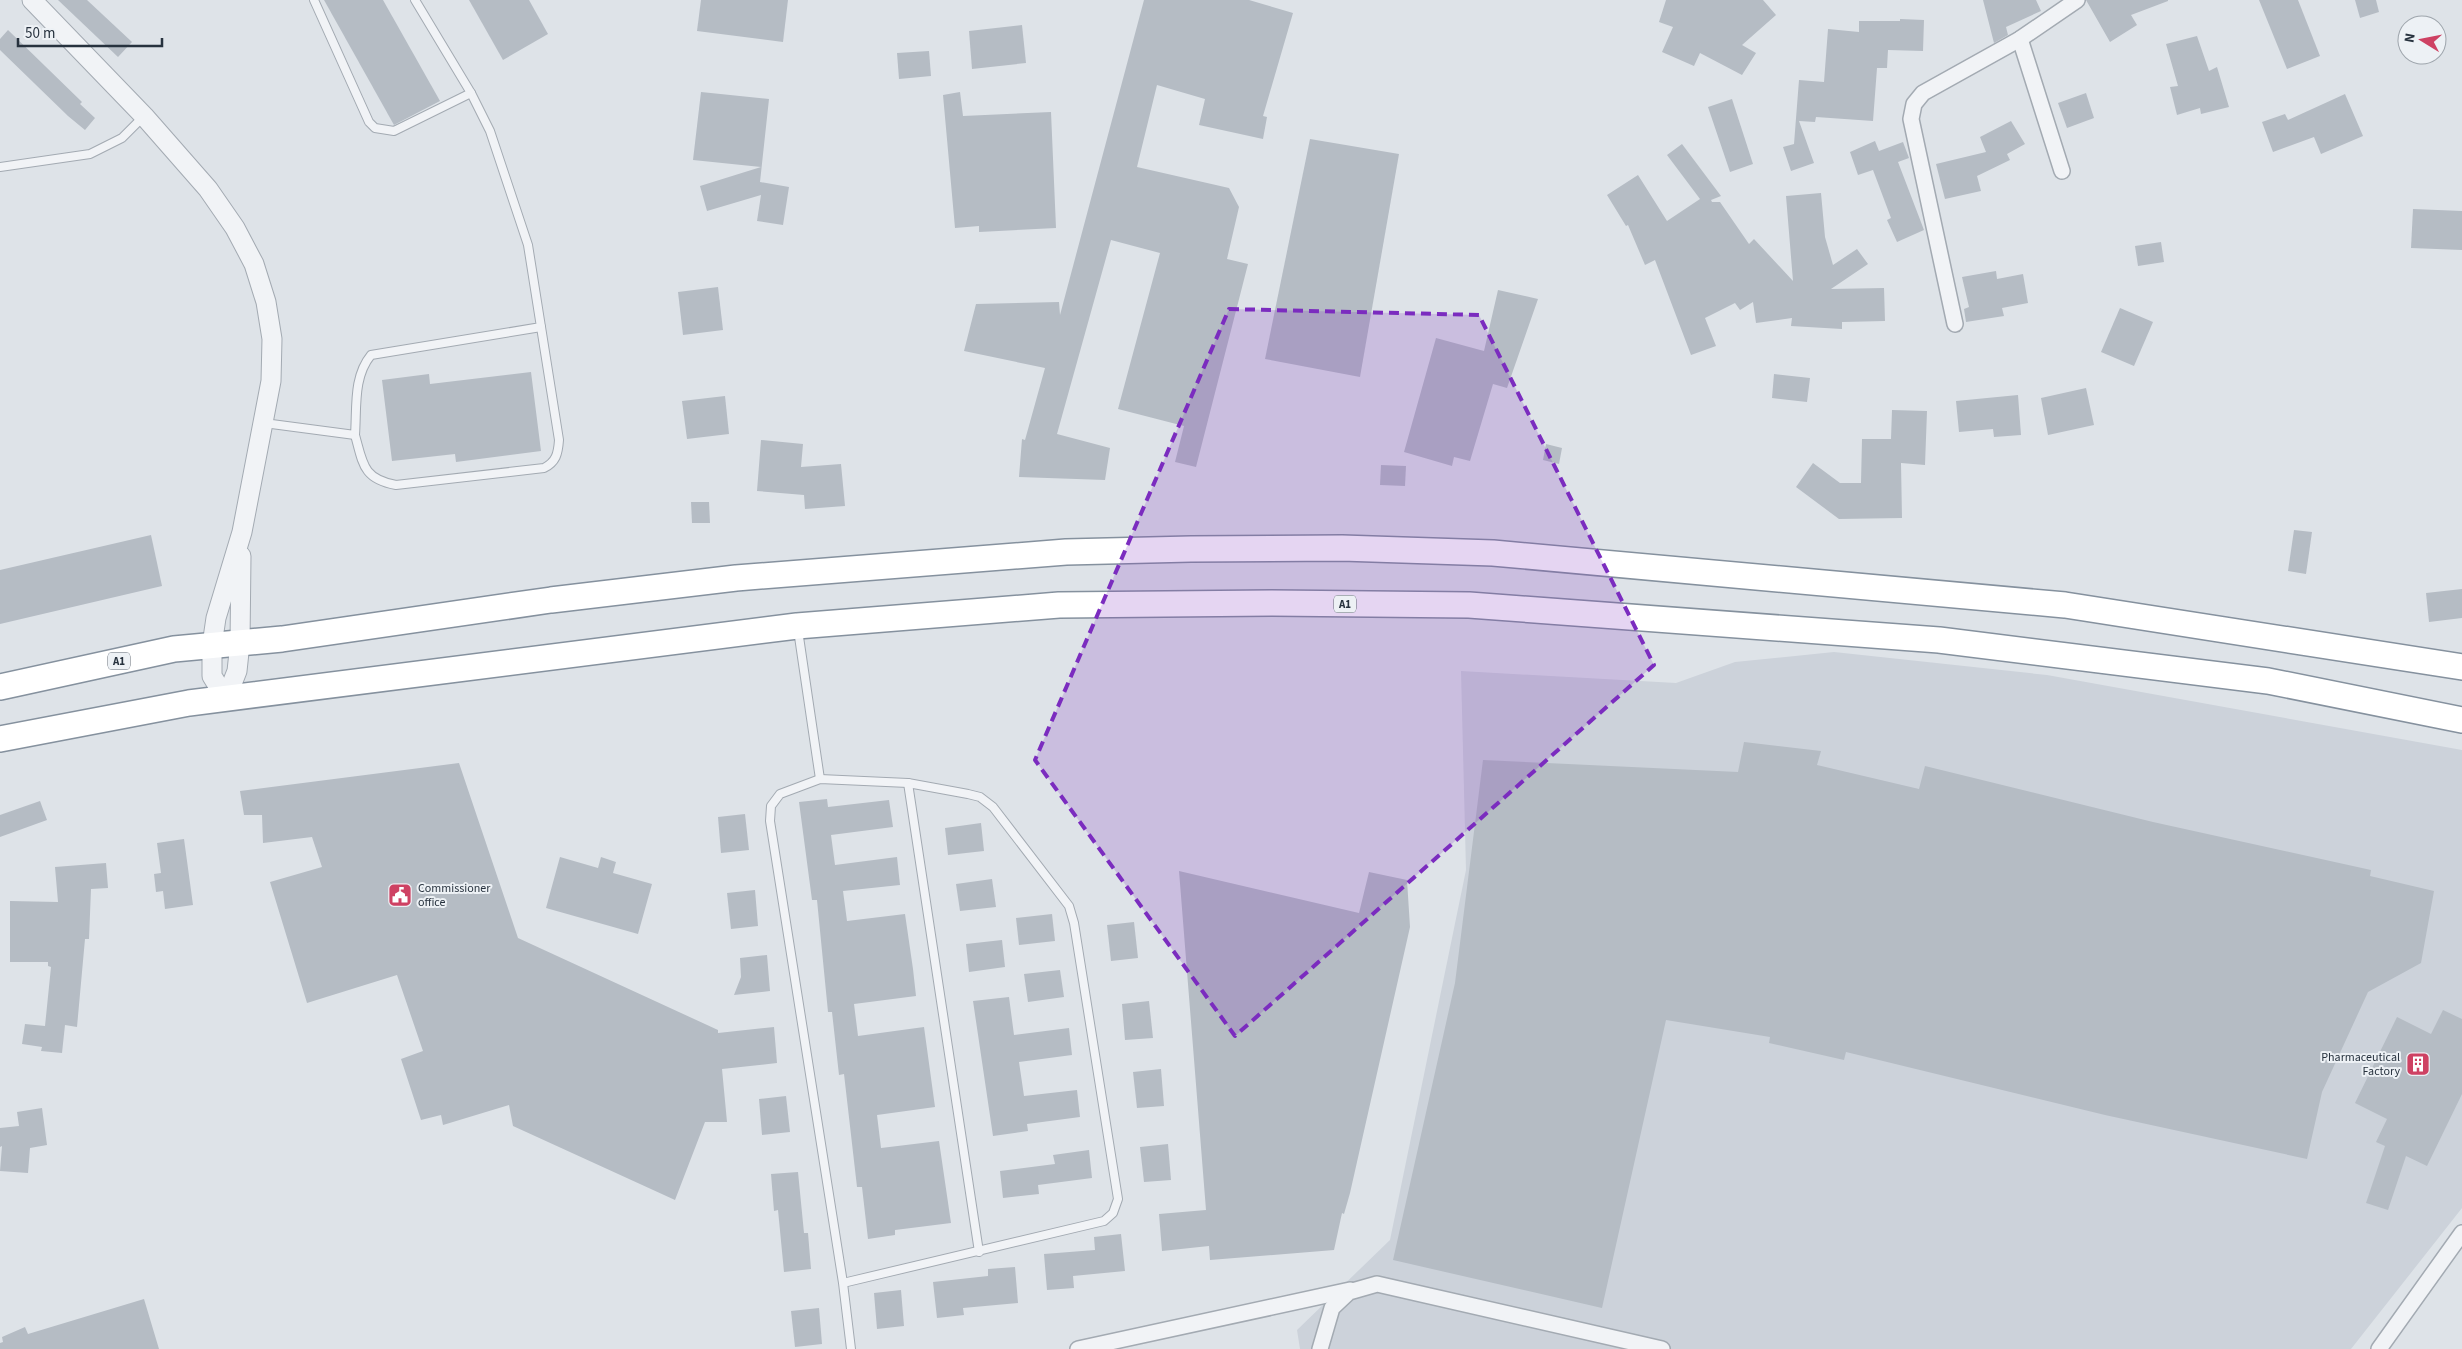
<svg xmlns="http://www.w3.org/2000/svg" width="2462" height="1349" font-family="'Source Sans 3',sans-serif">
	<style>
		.built { fill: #ccd2da }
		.building { fill: #b5bcc4 }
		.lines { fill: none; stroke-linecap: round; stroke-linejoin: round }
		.service-casing { stroke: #a3aab2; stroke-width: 10 }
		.minor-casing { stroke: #a3aab2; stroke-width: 18 }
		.tertiary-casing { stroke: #a3aab2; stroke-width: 21 }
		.trunk-casing { stroke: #85919e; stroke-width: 28 }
		.service { stroke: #f1f3f6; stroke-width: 8 }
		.minor { stroke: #f1f3f6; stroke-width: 15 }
		.tertiary { stroke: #f1f3f6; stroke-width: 19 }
		.trunk { stroke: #fff; stroke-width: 25 }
		.marked { fill: #7b2cbf; fill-opacity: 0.2; stroke: #7b2cbf; stroke-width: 4; stroke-dasharray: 10 6; stroke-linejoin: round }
		.labels { text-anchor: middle; stroke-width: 4; stroke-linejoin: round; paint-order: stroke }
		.shield { fill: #edf1f5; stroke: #626b75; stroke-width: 1 }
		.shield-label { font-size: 11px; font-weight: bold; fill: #27323e }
		.poi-label { font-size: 12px; fill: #27323e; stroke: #edf1f5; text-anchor: start }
	</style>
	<rect width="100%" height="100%" fill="#dee3e8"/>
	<!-- built -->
	<path class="built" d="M1834 652 2047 675 2462 750V1208L2351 1349H1300L1297 1330 1390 1240 1466 870 1461 671 1676 683 1735 662Z"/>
	<!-- building -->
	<g class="building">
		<path d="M58 0H87L132 42 118 57Z"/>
		<path d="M324 0H383L440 101 394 125Z"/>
		<path d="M469 0H529L548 34 503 60Z"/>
		<path d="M701 0H788L783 42 697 31Z"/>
		<path d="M1144 0H1249L1293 13 1263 116 1267 117 1263 139 1199 125 1205 99 1157 85 1137 167 1229 188 1239 207 1227 259 1248 264 1196 467 1175 462 1184 426 1118 409 1160 253 1111 240 1057 434 1110 448 1105 480 1019 477 1022 439 1025 440 1045 368 964 351 976 304 1059 302 1060 315Z"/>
		<path d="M1666 0H1763L1776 15 1742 45 1756 53 1742 75 1700 53 1694 66 1662 52 1673 27 1659 22Z"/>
		<path d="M1983 0H2036L2041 11 2006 27 2008 35 1994 43Z"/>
		<path d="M2086 0H2168V1L2131 15 2137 25 2110 42Z"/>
		<path d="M2259 0H2298L2320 56 2287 69Z"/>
		<path d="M2355 0H2376L2379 12 2360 18Z"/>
		<path d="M1900 19 1924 20 1923 51 1888 50 1887 68H1877L1873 121 1816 117 1815 122 1799 121 1814 163 1791 171 1783 147 1794 144 1799 80 1824 82 1828 29 1859 32V21H1900Z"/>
		<path d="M1022 25 1026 63 972 69 969 31Z"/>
		<path d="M8 30 82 102 80 104 95 118 85 130 68 116 0 50V39Z"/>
		<path d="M2197 36 2209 71 2217 67 2229 107 2201 114 2200 108 2177 115 2170 87 2178 86 2166 44Z"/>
		<path d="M929 51 931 76 899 79 897 53Z"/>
		<path d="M701 92 769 99 760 182 789 187 783 225 757 221 761 195 707 211 700 186 761 167 693 160Z"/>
		<path d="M960 92 963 116 1051 112 1056 228 979 232V226L955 228 943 95Z"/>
		<path d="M2086 93 2094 118 2067 128 2058 103Z"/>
		<path d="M2345 94 2363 136 2321 154 2314 137 2273 152 2262 122 2285 114 2288 120Z"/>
		<path d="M1732 99 1753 164 1730 172 1708 107Z"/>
		<path d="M2011 121 2025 144 2007 154 2010 160 1977 176 1981 191 1945 199 1936 164 1986 152 1980 137Z"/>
		<path d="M1310 139 1399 154 1360 377 1265 359Z"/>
		<path d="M1875 141 1879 151 1903 142 1909 158 1898 162 1924 230 1897 242 1887 220 1891 218 1873 170 1858 175 1850 152Z"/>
		<path d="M1682 144 1721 196 1711 200 1712 202H1720L1749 244 1754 239 1793 281 1786 196 1821 193 1825 237 1833 265 1857 249 1868 264 1831 289 1884 288 1885 321 1842 322V329L1791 326 1792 318 1756 323 1753 302 1740 310 1735 303 1705 318 1716 346 1691 355 1655 260 1645 265 1628 225 1626 226 1607 195 1638 175 1667 221 1700 199 1667 155Z"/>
		<path d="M2413 209 2462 211V250L2411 248Z"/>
		<path d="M2161 242 2164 262 2138 266 2135 246Z"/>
		<path d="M1996 271 1997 279 2023 274 2028 303 2002 308 2004 316 1966 322 1964 309 1969 307 1962 277Z"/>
		<path d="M718 287 723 330 683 335 678 292Z"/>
		<path d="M1498 290 1538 299 1507 388 1493 384 1470 461 1454 457 1452 466 1404 452 1436 338 1484 351Z"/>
		<path d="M2120 308 2153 322 2134 366 2101 352Z"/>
		<path d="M531 372 541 451 456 462 455 454 392 461 382 380 429 374 430 384Z"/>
		<path d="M1774 374 1810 378 1807 402 1772 398Z"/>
		<path d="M2086 388 2094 425 2048 435 2041 398Z"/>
		<path d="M2018 395 2021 435 1994 437 1993 429 1959 432 1956 401Z"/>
		<path d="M725 396 729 434 687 439 682 401Z"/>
		<path d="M1892 410 1927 411 1925 465 1901 463 1902 518 1839 519 1796 487 1813 463 1840 483H1861L1862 439H1891Z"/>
		<path d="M761 440 803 444 801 467 841 464 845 506 805 509 804 495 757 491Z"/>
		<path d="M1546 444 1562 448 1559 464 1543 460Z"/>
		<path d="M1381 465 1406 466 1405 486 1380 485Z"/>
		<path d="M691 502H709L710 523H692Z"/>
		<path d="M2294 530 2312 532 2306 574 2288 571Z"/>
		<path d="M151 535 162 586 0 624V570Z"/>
		<path d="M2462 589V618L2429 622 2426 593Z"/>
		<path d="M1744 742 1821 751 1817 765 1919 789 1925 766 2153 822 2371 870 2370 876 2434 891 2421 963 2368 992 2322 1092 2307 1159 2105 1115 1846 1052 1844 1060 1769 1043 1770 1037 1666 1020 1602 1308 1393 1260 1455 983 1483 760 1738 772Z"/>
		<path d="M459 763 518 938 718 1030V1033L774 1027 777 1063 722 1069 727 1122H705L675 1200 513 1126 509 1105 443 1125 441 1115 421 1120 401 1059 423 1051 397 975 307 1003 270 882 322 867 312 837 263 843 262 815H244L240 791Z"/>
		<path d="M827 799 828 807 889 800 893 827 831 835 835 865 897 857 900 885 843 891 847 921 905 914 913 969 916 996 854 1004 858 1036 924 1027 935 1107 877 1115 881 1148 939 1141 951 1223 895 1230V1235L868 1239 862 1187H857L844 1074 839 1075 832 1012H828L817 900H812L799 802Z"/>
		<path d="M40 801 47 820 0 837V815Z"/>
		<path d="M745 814 749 850 721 853 718 817Z"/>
		<path d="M981 823 984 851 948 855 945 828Z"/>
		<path d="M184 839 193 905 165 909 163 891 156 892 154 874 161 873 157 843Z"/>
		<path d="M560 857 598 868 601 857 616 862 613 873 652 884 638 934 546 908Z"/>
		<path d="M106 863 108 888 91 889 89 939H85L77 1027 65 1025 62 1053 41 1051 42 1047 22 1044 25 1024 45 1026 51 967 48 966V962H10V901L58 902 55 867Z"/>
		<path d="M1179 871 1359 913 1369 872 1407 880 1410 927 1350 1193 1344 1214 1342 1213 1334 1250 1210 1260 1209 1246 1162 1251 1159 1214 1206 1210Z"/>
		<path d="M992 879 996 907 960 911 956 884Z"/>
		<path d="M755 890 758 926 731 929 727 893Z"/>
		<path d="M1052 914 1055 941 1019 945 1016 918Z"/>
		<path d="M1134 922 1138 958 1111 961 1107 925Z"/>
		<path d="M1002 940 1005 967 969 972 966 944Z"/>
		<path d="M767 955 770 991 734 995 741 977 740 958Z"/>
		<path d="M1060 970 1064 997 1028 1002 1024 974Z"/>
		<path d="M1009 997 1014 1035 1069 1028 1072 1055 1019 1062 1024 1096 1077 1090 1080 1117 1027 1124 1028 1131 993 1136 973 1001Z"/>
		<path d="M1149 1001 1153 1038 1125 1040 1122 1004Z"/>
		<path d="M2443 1010 2462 1019V1094L2427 1166 2406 1156 2388 1210 2366 1203 2385 1146 2376 1142 2387 1119 2355 1103 2397 1017 2431 1034Z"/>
		<path d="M1161 1069 1164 1106 1137 1108 1133 1072Z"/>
		<path d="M786 1096 790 1132 762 1135 759 1099Z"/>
		<path d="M42 1108 47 1145 30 1148 28 1173 0 1171 2 1146 0 1147V1128L19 1126 17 1112Z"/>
		<path d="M1168 1144 1171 1180 1144 1182 1140 1147Z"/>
		<path d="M1089 1150 1092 1178 1038 1185 1039 1194 1003 1198 1000 1171 1055 1164 1053 1155Z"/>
		<path d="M798 1172 804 1233H808L811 1269 784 1272 778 1210 774 1211 771 1174Z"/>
		<path d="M1121 1234 1125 1271 1073 1276 1074 1288 1047 1290 1044 1254 1095 1250 1094 1237Z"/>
		<path d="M1015 1267 1018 1303 963 1308 964 1315 937 1318 933 1282 988 1276V1269Z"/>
		<path d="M901 1290 904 1326 877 1329 874 1293Z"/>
		<path d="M144 1299 159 1349H0V1343L3 1342 2 1337 25 1327 28 1334Z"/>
		<path d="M819 1308 822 1344 795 1347 791 1311Z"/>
	</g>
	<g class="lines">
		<!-- service casing -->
		<g class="service-casing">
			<g id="service">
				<path d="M314 0 369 122 375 128 394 131 471 93"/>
				<path d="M0 167 90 154 122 138 144 116"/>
				<path d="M264 423 355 435C357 407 353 377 371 355L541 327 528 245 490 131 471 93 415 0"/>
				<path d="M355 435C363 464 363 479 396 485L544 468C556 462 558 454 559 440L541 327"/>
				<path d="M798 630 820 779"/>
				<path d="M908 783 979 1252"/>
				<path d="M843 1283 1104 1221 1113 1213 1118 1199 1074 923 1069 906 993 807 980 797 968 794 908 783 820 779 780 794 771 806 770 821 843 1283 851 1349"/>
			</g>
		</g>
		<!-- minor casing -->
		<g class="minor-casing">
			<g id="minor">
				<path d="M2020 39 2062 171"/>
				<path d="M1955 324 1911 119 1914 104 1923 93 2020 39 2077 0"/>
				<path d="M1078 1349 1350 1290"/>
				<path d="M1320 1349 1332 1308 1349 1292 1377 1284 1662 1349"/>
				<path d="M2379 1349 2462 1233"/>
			</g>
		</g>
		<!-- tertiary casing -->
		<g class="tertiary-casing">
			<g id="tertiary">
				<path d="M32 0 144 116 208 189 235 228 254 264 266 302 272 339 271 381 242 532 216 618 212 645V676L226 699"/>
				<path d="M226 699 237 671 240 643 241 556"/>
			</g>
		</g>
		<!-- trunk casing -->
		<g class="trunk-casing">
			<g id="trunk">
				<path d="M0 687 174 649 282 639 551 600 736 578 1066 552 1191 549 1342 548 1493 553 2065 605 2462 667"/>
				<path d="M0 739 189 703 797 626 1059 605 1272 603 1469 605 1939 640 2268 681 2462 720"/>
			</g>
		</g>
		<!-- service -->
		<use href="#service" class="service"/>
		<!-- minor -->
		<use href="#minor" class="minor"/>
		<!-- tertiary -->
		<use href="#tertiary" class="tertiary"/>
		<!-- trunk -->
		<use href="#trunk" class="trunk"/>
	</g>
	<!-- marked area -->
	<path class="marked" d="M1229 309 1479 315 1654 665 1235 1036 1035 760Z"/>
	<!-- icons -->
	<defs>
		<g id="civic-square" transform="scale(1.25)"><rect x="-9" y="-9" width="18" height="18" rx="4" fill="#ce4163" stroke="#edf1f5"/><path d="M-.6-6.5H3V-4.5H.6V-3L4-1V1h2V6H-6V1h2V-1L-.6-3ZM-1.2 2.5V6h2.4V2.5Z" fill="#fff"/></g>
		<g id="building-square" transform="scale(1.25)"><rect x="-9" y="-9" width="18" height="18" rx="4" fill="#ce4163" stroke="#edf1f5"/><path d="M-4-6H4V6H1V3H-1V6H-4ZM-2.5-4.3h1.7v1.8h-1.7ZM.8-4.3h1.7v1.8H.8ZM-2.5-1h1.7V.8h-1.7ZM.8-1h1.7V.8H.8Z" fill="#fff"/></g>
	</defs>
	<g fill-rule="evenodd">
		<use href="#civic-square" x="400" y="895"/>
		<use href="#building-square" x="2418" y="1064"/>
	</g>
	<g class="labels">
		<!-- shield labels -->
		<g class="shield">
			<rect x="1334" y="595.5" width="22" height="17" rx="4"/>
			<rect x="108" y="652.5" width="22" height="17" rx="4"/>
		</g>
		<g class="shield-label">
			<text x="1345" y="608">A1</text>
			<text x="119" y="665">A1</text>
		</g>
		<!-- poi labels -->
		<g class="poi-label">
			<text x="418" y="892">Commissioner<tspan x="418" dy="14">office</tspan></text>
			<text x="2400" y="1061" text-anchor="end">Pharmaceutical<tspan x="2400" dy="14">Factory</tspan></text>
		</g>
	</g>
	<!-- north arrow -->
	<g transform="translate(2422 40) rotate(280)"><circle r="24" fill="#edf1f5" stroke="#9ea5ac"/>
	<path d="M0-4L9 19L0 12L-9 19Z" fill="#ce4163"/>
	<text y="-8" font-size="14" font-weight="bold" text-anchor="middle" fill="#27323e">N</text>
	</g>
	<!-- scale -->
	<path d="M18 38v8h144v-8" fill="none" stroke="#27323e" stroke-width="2.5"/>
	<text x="25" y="38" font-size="15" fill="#27323e" stroke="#edf1f5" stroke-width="4" paint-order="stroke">50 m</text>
</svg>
